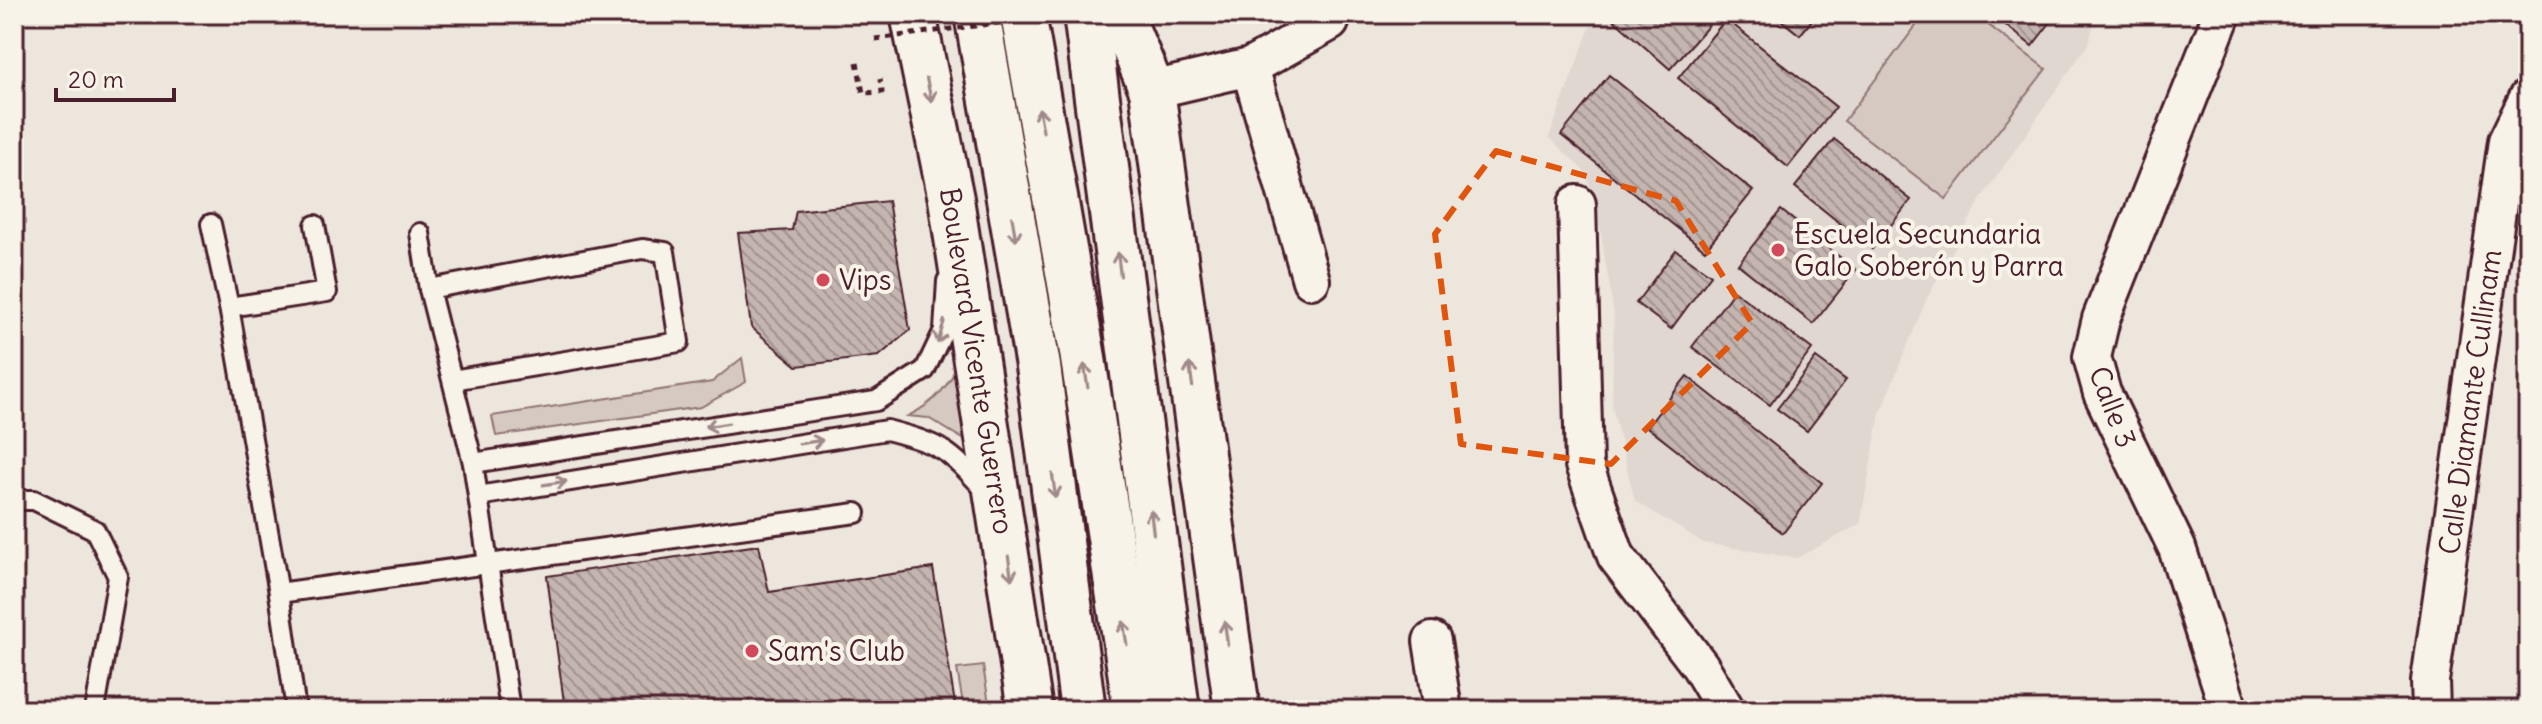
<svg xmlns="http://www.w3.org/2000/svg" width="2542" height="724" font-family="Delius,sans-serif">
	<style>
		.built { fill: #e0d7d0 }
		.green { fill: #d5c9c2; stroke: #907476; stroke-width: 2 }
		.building { fill: url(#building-back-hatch); stroke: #4a1f2b; stroke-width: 2 }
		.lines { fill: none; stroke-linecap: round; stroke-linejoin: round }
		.lane-casing { stroke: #4a1f2b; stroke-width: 24 }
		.street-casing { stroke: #4a1f2b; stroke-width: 42 }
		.secondary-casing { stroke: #4a1f2b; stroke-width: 50 }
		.highway-casing { stroke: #4a1f2b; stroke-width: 50 }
		.path { stroke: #4a1f2b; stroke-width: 5; stroke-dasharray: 6 6; stroke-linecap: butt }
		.lane { stroke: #f7f3e8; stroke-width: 18 }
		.street { stroke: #f7f3e8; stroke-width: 36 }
		.secondary { stroke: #f7f3e8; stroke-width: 44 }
		.highway { stroke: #f7f3e8; stroke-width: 44 }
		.path-bridge { stroke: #4a1f2b; stroke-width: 5; stroke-dasharray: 6 6; stroke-linecap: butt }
		.oneway { stroke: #a0898a }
		.marked { fill: none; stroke: #e0560e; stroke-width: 6; stroke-dasharray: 16 10; stroke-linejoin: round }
		.poi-dot { fill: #d1495b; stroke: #f7f3e8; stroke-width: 3 }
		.labels { text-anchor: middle; stroke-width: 8; stroke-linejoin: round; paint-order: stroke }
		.poi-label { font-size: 28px; fill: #4a1f2b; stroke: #f7f3e8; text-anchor: start }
		.street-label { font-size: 28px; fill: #4a1f2b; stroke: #f7f3e8 }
	</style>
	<defs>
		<pattern id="building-back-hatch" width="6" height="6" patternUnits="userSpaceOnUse" patternTransform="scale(2)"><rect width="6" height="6" fill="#c4b5b0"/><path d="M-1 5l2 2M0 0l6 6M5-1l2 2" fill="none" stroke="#a1938f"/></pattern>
	</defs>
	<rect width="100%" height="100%" fill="#ece6dd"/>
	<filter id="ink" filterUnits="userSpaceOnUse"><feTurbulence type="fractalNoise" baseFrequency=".0125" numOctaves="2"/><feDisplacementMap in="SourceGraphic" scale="16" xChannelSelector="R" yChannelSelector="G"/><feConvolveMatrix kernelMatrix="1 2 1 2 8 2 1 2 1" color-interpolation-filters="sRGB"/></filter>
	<g filter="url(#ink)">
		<!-- built -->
		<path class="built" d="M1595 14H2097L2088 44 1981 199 1926 300 1880 413 1860 524 1797 558 1704 543 1635 501 1612 406 1614 314 1595 198 1584 171 1549 137Z"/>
		<!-- green -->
		<g class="green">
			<path d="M1925 14H1974L2046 69 1946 199 1844 121Z"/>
			<path d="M742 358 746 382 701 407 496 436 492 416 712 382Z"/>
			<path d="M961 358 970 443 928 418 908 416C935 403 950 385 961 358Z"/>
			<path d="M983 666 990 710H964L957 669Z"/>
		</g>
		<!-- building -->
		<g class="building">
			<path d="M1697 14 1709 25 1670 69 1608 15Z"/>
			<path d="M1773 14H1817L1800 35Z"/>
			<path d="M1992 14H2057L2032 46Z"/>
			<path d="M1726 19 1836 107 1788 167 1678 78Z"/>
			<path d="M1609 75 1753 191 1705 250 1561 135Z"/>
			<path d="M1834 139 1911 200 1872 249 1795 187Z"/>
			<path d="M888 201 910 330 879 356 797 366 751 327 738 233 792 230 796 211Z"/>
			<path d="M1781 210 1856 270 1813 324 1738 264Z"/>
			<path d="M1676 250 1711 275 1671 329 1636 303Z"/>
			<path d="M1734 291 1812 349 1770 405 1692 347Z"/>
			<path d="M1816 358 1846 380 1807 431 1777 409Z"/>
			<path d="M1687 376 1822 483 1783 533 1647 427Z"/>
			<path d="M759 545 769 592 933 568 956 710H565L547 576Z"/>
		</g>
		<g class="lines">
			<!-- lane casing -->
			<g class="lane-casing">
				<g id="lane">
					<path d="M211 224 229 307 279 593 856 513"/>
					<path d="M420 233 429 289"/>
					<path d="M229 307 327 292 315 225"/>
					<path d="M452 380 679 342 665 252 642 249 429 289 473 463 510 710"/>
					<path d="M473 463 876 401 925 370 944 330 947 281"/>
					<path d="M478 496 887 430C944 445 948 450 988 493"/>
					<path d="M14 500H34L95 530 118 577 95 710"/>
					<path d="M279 593 296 710"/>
				</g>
			</g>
			<!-- street casing -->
			<g class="street-casing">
				<g id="street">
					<path d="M2222 14 2101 319 2092 357 2102 393 2177 548 2229 710"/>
					<path d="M1250 67 1311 280"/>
					<path d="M1152 90 1250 67 1330 22"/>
					<path d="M1577 204 1584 465 1616 556 1700 666 1726 710"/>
					<path d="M1432 641 1443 710"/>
					<path d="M2431 710 2430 681 2507 141 2528 98"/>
				</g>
			</g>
			<!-- secondary casing -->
			<g class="secondary-casing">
				<g id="secondary">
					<path d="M913 14 951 199 1030 710"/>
					<path d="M1086 14 1177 710"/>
					<path d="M1120 14 1152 90 1237 710"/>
				</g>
			</g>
			<!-- highway casing -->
			<g class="highway-casing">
				<g id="highway">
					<path d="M977 14 1038 366 1083 710"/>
					<path d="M1023 14 1082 352 1136 710"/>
				</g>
			</g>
			<!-- path -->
			<path class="path" d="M857 62 863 93 882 92 880 79"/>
			<!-- lane -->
			<use href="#lane" class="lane"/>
			<!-- street -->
			<use href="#street" class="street"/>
			<!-- secondary -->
			<use href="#secondary" class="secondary"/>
			<!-- highway -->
			<use href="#highway" class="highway"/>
			<!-- path-bridge -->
			<path class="path-bridge" d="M875 39 1065 14"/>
		</g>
		<!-- one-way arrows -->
		<defs><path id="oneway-shaft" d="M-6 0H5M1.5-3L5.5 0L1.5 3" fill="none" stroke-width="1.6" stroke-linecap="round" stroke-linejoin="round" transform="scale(2)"/></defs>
		<g class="oneway">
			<use href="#oneway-shaft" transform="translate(929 90) rotate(78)"/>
			<use href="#oneway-shaft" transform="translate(1041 120) rotate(-100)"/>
			<use href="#oneway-shaft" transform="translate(1014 229) rotate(80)"/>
			<use href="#oneway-shaft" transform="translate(1119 264) rotate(-97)"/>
			<use href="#oneway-shaft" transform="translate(941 332) rotate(106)"/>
			<use href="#oneway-shaft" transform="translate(1191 375) rotate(-98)"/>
			<use href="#oneway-shaft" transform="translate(1086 376) rotate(-99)"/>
			<use href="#oneway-shaft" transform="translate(717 425) rotate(171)"/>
			<use href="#oneway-shaft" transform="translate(811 442) rotate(-9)"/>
			<use href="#oneway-shaft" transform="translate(555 483) rotate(-9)"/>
			<use href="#oneway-shaft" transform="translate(1054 486) rotate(82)"/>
			<use href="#oneway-shaft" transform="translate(1152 522) rotate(-97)"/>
			<use href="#oneway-shaft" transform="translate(1010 568) rotate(82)"/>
			<use href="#oneway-shaft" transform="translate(1125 633) rotate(-99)"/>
			<use href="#oneway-shaft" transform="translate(1226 633) rotate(-98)"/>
		</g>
	</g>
	<!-- marked area -->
	<path class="marked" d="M1496 151 1676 201 1752 323 1611 464 1461 444 1435 234Z"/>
	<!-- markers -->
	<g class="poi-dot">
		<circle cx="1778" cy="250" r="8"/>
		<circle cx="823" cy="280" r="8"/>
		<circle cx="752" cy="651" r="8"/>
	</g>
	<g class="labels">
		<!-- poi labels -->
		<g class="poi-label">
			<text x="1794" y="244">Escuela Secundaria<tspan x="1794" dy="32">Galo Soberón y Parra</tspan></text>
			<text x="839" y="290">Vips</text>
			<text x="768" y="661">Sam's Club</text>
		</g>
		<!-- street labels -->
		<g class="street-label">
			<text transform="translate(977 361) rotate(81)" y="10">Boulevard Vicente Guerrero</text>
			<text transform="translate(2470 402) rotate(-82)" y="10">Calle Diamante Cullinam</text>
			<text transform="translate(2113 407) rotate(69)" y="10">Calle 3</text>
		</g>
	</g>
	<!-- margin -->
	<rect width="2542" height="724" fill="none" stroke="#f7f3e8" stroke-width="48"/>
	<rect x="24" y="24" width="2494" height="676" fill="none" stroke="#4a1f2b" stroke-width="3" filter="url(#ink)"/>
	<!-- scale -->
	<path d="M56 88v12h118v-12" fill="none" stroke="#4a1f2b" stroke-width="4"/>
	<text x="68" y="88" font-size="24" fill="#4a1f2b" stroke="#f7f3e8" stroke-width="6" paint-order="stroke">20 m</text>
</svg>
